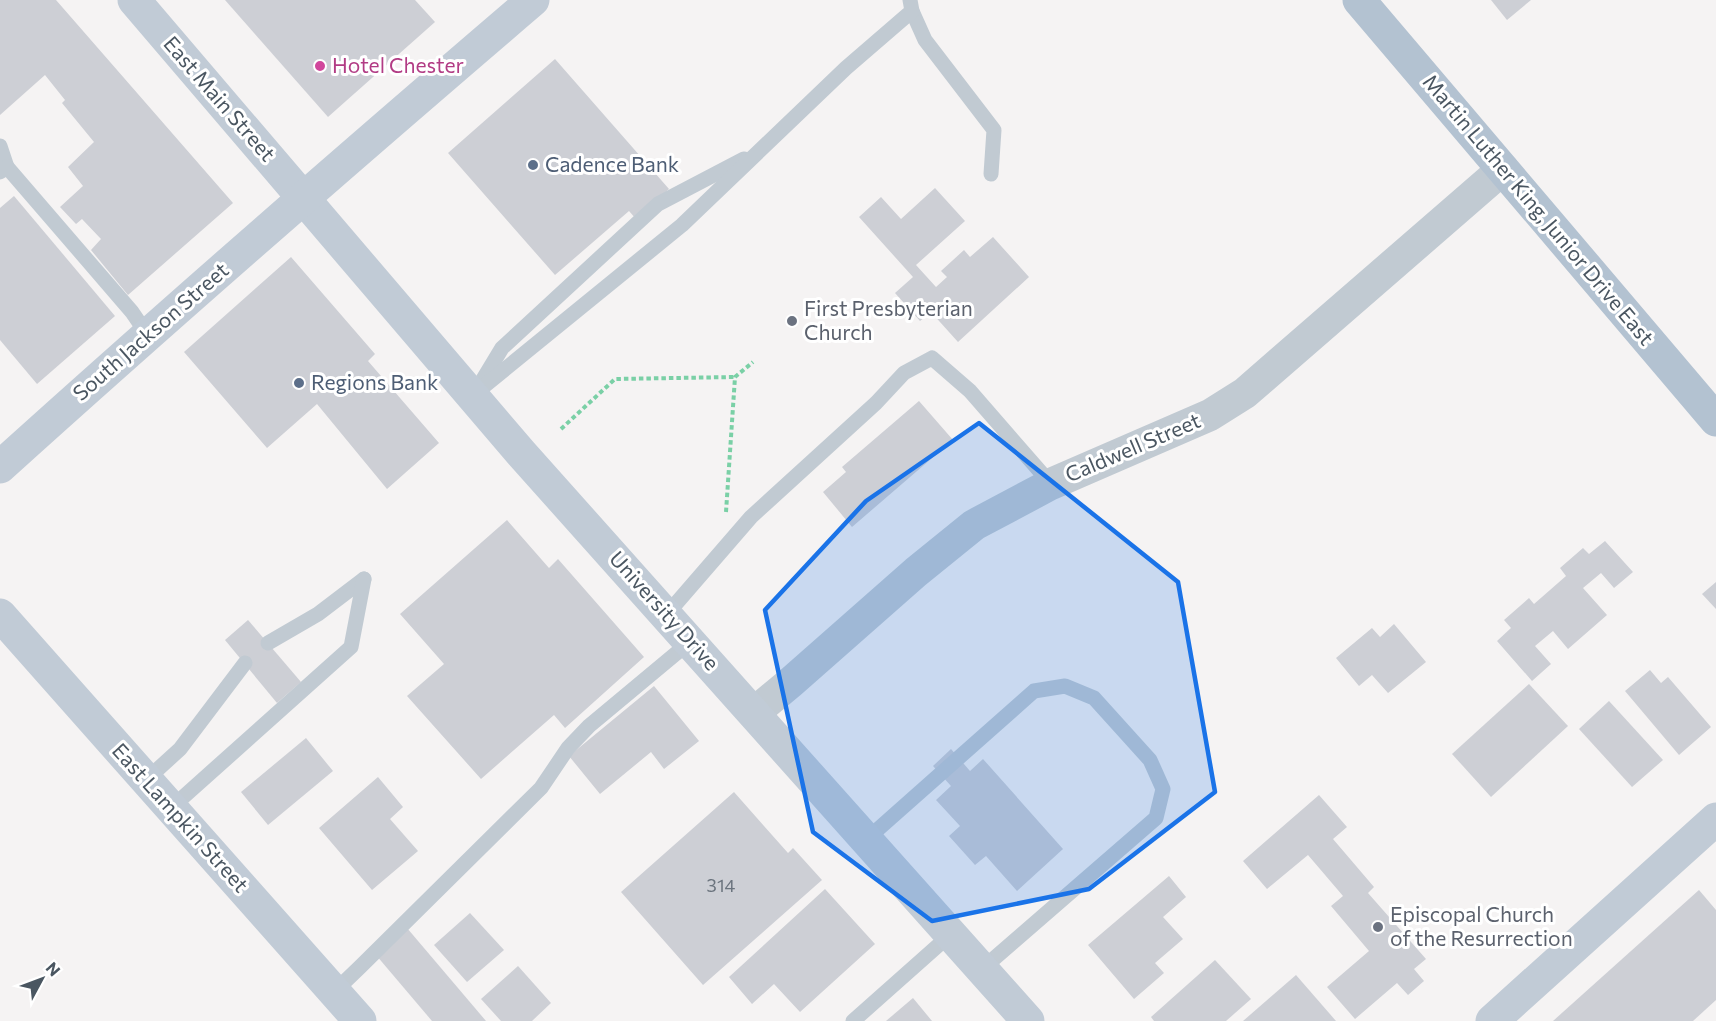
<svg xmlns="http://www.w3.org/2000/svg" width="1716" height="1021" font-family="Commissioner,sans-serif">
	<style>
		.building { fill: #cdcfd5 }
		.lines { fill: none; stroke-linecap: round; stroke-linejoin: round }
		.path { stroke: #7ad0a6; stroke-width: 4; stroke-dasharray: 4.5 3; stroke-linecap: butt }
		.lane { stroke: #c1cad2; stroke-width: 15 }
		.street { stroke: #c1cad2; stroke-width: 32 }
		.secondary { stroke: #c1cbd6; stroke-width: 33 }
		.primary { stroke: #b3c2d1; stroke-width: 33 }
		.marked { fill: #1a73e8; fill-opacity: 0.2; stroke: #1a73e8; stroke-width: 4.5; stroke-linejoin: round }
		.hotel-dot { fill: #d1479c; stroke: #fff; stroke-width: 2 }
		.service-dot { fill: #5c6f8a; stroke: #fff; stroke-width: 2 }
		.worship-dot { fill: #6b7280; stroke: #fff; stroke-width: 2 }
		.labels { text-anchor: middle; stroke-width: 6; stroke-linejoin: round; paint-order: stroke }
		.number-label { font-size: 18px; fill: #6b747e }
		.hotel-label { font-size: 21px; fill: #b23c85; stroke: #fff; text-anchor: start }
		.street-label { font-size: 21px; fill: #4a5661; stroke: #fff }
		.service-label { font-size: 21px; fill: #4e5e75; stroke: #fff; text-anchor: start }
		.worship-label { font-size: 21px; fill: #5b616d; stroke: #fff; text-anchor: start }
	</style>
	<rect width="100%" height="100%" fill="#f5f3f3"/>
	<!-- building -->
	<g class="building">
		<path d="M0 0H56L233 203 128 295 91 250 101 239 82 219 76 224 60 207 83 186 68 167 94 142 62 103 65 100 45 75 0 115Z"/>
		<path d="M225 0H415L435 22 328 117Z"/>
		<path d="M1491 0H1531L1507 20Z"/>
		<path d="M555 59 669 189 636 219 629 211 555 275 448 153Z"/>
		<path d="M935 188 965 221 916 265 936 287 947 277 941 271 964 250 970 257 993 237 1029 277 958 342 931 312 920 321 895 293 913 277 859 217 881 197 901 219Z"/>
		<path d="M14 196 115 316 37 384 0 340V208Z"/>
		<path d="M291 257 375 354 368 361 439 443 387 489 317 404 267 448 184 352Z"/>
		<path d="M919 401 953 440 852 527 823 492 846 472 842 467Z"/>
		<path d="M507 520 549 568 558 559 644 657 565 728 554 715 481 779 407 696 444 664 400 614Z"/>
		<path d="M1605 541 1633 572 1614 588 1601 573 1583 588 1607 615 1568 649 1553 631 1535 646 1551 664 1532 681 1497 641 1511 628 1504 620 1529 598 1534 604 1566 576 1560 568 1583 548 1589 554Z"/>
		<path d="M1716 582V609L1702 594Z"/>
		<path d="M248 620 301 682 277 703 225 640Z"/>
		<path d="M1394 624 1426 662 1388 693 1372 675 1359 686 1336 658 1372 628 1380 637Z"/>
		<path d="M1650 670 1661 683 1668 677 1711 727 1679 755 1625 691Z"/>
		<path d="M1529 684 1568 726 1491 797 1452 754Z"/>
		<path d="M654 686 699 741 664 769 651 752 600 794 569 756Z"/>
		<path d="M1609 701 1663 760 1632 787 1579 729Z"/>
		<path d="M306 738 333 771 268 825 241 792Z"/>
		<path d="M951 749 970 771 983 759 1063 849 1017 891 986 856 975 865 949 836 960 826 936 800 951 786 933 766Z"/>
		<path d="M378 777 403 807 390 819 418 851 372 890 319 828Z"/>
		<path d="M734 792 788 853 793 848 822 880 703 985 621 892Z"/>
		<path d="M1319 795 1347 827 1333 839 1374 887 1368 893 1426 959 1414 969 1424 981 1408 995 1397 983 1355 1019 1327 987 1369 951 1331 906 1343 896 1308 855 1267 889 1243 861Z"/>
		<path d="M1169 876 1186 897 1163 917 1183 939 1155 963 1164 973 1134 999 1088 945Z"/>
		<path d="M825 889 875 944 800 1012 774 984 752 1004 729 977Z"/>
		<path d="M1699 890 1716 910V1000L1693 1021H1553Z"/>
		<path d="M470 913 504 950 467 982 434 945Z"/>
		<path d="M407 928 486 1021H432L376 955Z"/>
		<path d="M1215 960 1251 999 1226 1021H1154L1151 1017Z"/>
		<path d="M518 966 551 1003 532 1021H501L481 999Z"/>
		<path d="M1296 975 1336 1021H1243Z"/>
		<path d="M913 998 932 1021H886Z"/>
	</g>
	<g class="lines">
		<!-- path -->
		<g class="path">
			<path d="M561 429 615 379 735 377"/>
			<path d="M726 512 735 377 753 362"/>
		</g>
		<!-- lane -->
		<g class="lane">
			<path d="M912 11 925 40 994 130 991 174"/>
			<path d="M0 146 7 167"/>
			<path d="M0 172 7 167 132 312 147 334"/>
			<path d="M479 386 502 348 658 204 744 159"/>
			<path d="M472 396 682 225 846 68 912 11 910 0"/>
			<path d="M667 614 751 517 876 403 904 373 932 358 970 391 1051 484"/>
			<path d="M268 643 318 614 364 579"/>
			<path d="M146 780 180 749 245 663"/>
			<path d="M171 808 351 647 364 579"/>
			<path d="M867 839 1034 691 1065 686 1094 698 1150 760 1163 789 1156 818 982 969"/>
			<path d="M334 992 360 967 541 788 568 748 589 726 691 641"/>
			<path d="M853 1021 951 934"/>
		</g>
		<!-- street -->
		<path class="street" d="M754 713 790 683 916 572 974 525 1051 484 1210 415 1245 393 1503 169"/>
		<!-- secondary -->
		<g class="secondary">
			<path d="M134 0 521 453 1028 1021"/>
			<path d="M0 467C175 309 353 154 533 0"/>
			<path d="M0 615 360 1021"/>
			<path d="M1492 1021 1716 819"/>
		</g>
		<!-- primary -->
		<path class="primary" d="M1359 0 1716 420"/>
	</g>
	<!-- marked area -->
	<path class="marked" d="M979 423 1178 582 1215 792 1089 889 932 921 813 832 765 610 866 501Z"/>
	<!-- markers -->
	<circle class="hotel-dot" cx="320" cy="66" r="6"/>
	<g class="service-dot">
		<circle cx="533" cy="165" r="6"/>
		<circle cx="299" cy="383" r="6"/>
	</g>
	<g class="worship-dot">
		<circle cx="792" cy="321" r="6"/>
		<circle cx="1378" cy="927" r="6"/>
	</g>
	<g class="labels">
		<!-- number labels -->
		<g class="number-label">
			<text x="721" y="892">314</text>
		</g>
		<!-- hotel labels -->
		<g class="hotel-label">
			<text x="332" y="73">Hotel Chester</text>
		</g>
		<!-- street labels -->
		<g class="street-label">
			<text transform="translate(219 99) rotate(49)" y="7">East Main Street</text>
			<text transform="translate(1538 210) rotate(50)" y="7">Martin Luther King, Junior Drive East</text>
			<text transform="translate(151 332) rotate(-41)" y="7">South Jackson Street</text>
			<text transform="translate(1133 448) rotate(-23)" y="7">Caldwell Street</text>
			<text transform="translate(664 611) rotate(48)" y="7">University Drive</text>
			<text transform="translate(180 818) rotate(48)" y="7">East Lampkin Street</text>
		</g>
		<!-- service labels -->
		<g class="service-label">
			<text x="545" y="172">Cadence Bank</text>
			<text x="311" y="390">Regions Bank</text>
		</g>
		<!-- worship labels -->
		<g class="worship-label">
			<text x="804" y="316">First Presbyterian<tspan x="804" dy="24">Church</tspan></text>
			<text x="1390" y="922">Episcopal Church<tspan x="1390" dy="24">of the Resurrection</tspan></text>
		</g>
	</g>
	<!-- north arrow -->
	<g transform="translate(42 979) rotate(49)" stroke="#ffffff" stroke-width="4.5" paint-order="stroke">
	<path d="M0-4.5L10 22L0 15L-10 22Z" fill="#4a5661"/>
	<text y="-9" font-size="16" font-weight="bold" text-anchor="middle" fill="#4a5661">N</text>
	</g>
</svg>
